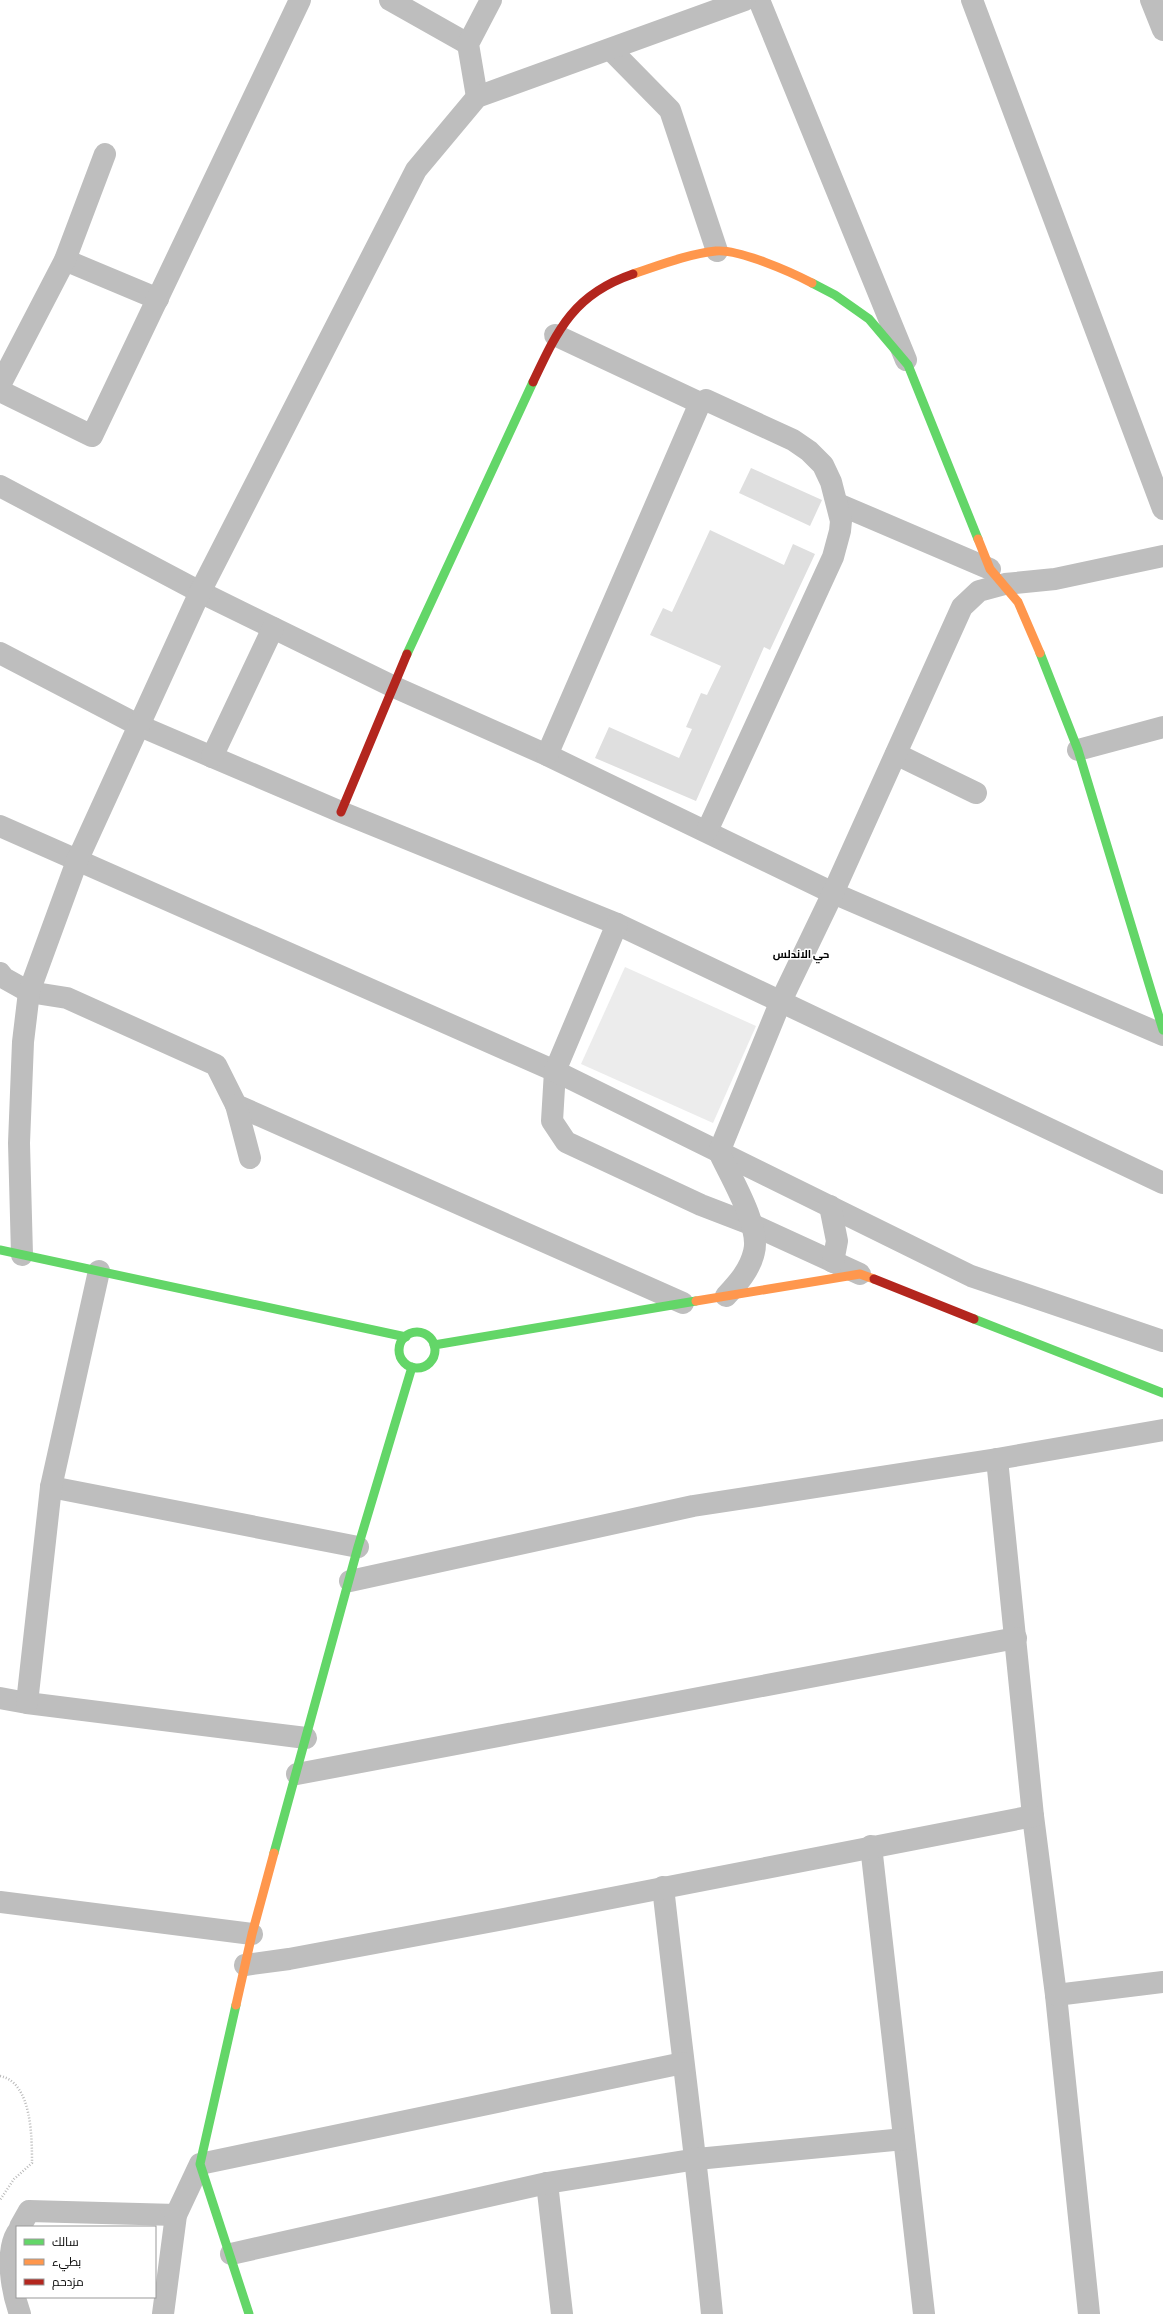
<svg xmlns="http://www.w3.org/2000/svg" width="1163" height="2314" font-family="'Asap Condensed',Cairo,sans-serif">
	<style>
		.green { fill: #ececec }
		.building { fill: #dfdfdf }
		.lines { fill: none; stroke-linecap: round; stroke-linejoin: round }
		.path { stroke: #b9b9b9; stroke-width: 2.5; stroke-dasharray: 1 2; stroke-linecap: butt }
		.street { stroke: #bebebe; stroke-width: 22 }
		.fast { stroke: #63d668; stroke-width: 9 }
		.slow { stroke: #ff974d; stroke-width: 9 }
		.jam { stroke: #b3261e; stroke-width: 9 }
		.labels { text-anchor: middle; stroke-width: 3; stroke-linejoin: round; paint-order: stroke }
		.neighbourhood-label { font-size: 11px; font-weight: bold; fill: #000; stroke: #fff }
	</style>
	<rect width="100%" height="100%" fill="#fff"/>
	<!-- green -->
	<path class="green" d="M625 967 756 1026 713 1123 581 1064Z"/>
	<!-- building -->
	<g class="building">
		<path d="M751 468 822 500 810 526 739 493Z"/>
		<path d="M710 530 784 565 793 544 815 554 770 650 764 647 696 801 595 758 609 727 679 758 692 729 686 727 701 693 707 695 721 666 650 635 663 608 672 612Z"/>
	</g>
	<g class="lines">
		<!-- path -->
		<path class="path" d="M0 2076C32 2082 32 2138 32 2163L14 2179 0 2200"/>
		<!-- street -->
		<g class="street">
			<path d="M390 0 468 44"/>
			<path d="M759 0 906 360"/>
			<path d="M972 0 1163 509"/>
			<path d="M1151 0 1163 30"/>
			<path d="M611 50 670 110 717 251"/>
			<path d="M477 97 468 44 491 0"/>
			<path d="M65 260 158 299"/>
			<path d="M555 335 700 403"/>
			<path d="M0 385 65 260 105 154"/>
			<path d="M0 391 92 436 300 0"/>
			<path d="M0 486 200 592 392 686 547 755 833 893 1163 1035"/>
			<path d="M838 504 990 569"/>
			<path d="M0 653 140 726 341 812 617 924 1163 1183"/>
			<path d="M1078 750 1163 727"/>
			<path d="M896 754 976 793"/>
			<path d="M547 755 700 403 706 400 793 440 809 451 823 465 831 482 841 521 840 531 833 557 707 831"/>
			<path d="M212 757 273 628"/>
			<path d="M0 826 555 1071 552 1121 566 1142 701 1205 753 1225 860 1274"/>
			<path d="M617 924 555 1071 971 1276 1163 1341"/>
			<path d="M0 973 4 978 29 992 67 998 216 1065 236 1105 683 1303"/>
			<path d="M236 1105 250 1158"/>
			<path d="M830 1206 837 1241 833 1262"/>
			<path d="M22 1255 19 1143 23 1042 29 992 77 861 200 592 416 170 477 97 745 0"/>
			<path d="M726 1296C738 1283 750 1270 754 1252 761 1227 730 1176 719 1152L780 1003 833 893 962 607 979 591 1005 584 1055 579 1163 556"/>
			<path d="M997 1459 1033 1816 1056 1995 1089 2314"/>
			<path d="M51 1487 358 1547"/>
			<path d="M350 1581 693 1506 997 1459 1163 1430"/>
			<path d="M0 1698 27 1703 306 1738"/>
			<path d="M27 1703 51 1487 99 1271"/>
			<path d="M297 1774 1016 1638"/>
			<path d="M871 1846 924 2314"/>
			<path d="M663 1887C679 2030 698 2171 712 2314"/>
			<path d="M0 1902 252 1934"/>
			<path d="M245 1965 289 1959 509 1918 1033 1816"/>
			<path d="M1056 1995 1163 1982"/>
			<path d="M547 2183 562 2314"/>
			<path d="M20 2227 29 2211 176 2215"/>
			<path d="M17 2233C5 2253 12 2292 20 2314"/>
			<path d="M231 2254 547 2183 697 2159 904 2139"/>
			<path d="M163 2314 176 2215 200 2164 683 2063"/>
		</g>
		<!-- fast -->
		<g class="fast">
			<path d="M812 283 835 295 869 319 908 365 978 539"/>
			<path d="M1040 653 1078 750 1163 1030"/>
			<path d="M407 654 533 382"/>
			<path d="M0 1250 406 1337"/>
			<path d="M974 1319 1163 1393"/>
			<circle cx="417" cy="1350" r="18"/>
			<path d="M434 1345 696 1301"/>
			<path d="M274 1853 358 1547 412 1367"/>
			<path d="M236 2005 200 2164 249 2314"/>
		</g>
		<!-- slow -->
		<g class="slow">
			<path d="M633 274C660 265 688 254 716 251 739 249 791 272 812 283"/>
			<path d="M978 539 990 569 1018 602 1040 653"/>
			<path d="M696 1301 860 1274 874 1279"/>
			<path d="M236 2005 252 1934 274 1853"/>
		</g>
		<!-- jam -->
		<g class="jam">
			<path d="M533 382C558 329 574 294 633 274"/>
			<path d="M341 812 407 654"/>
			<path d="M874 1279 974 1319"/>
		</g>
	</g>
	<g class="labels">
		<!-- neighbourhood labels -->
		<g class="neighbourhood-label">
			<text x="801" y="958">حي الاندلس</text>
		</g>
	</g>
	<!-- legend -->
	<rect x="16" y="2226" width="140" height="72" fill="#ffffff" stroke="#999999"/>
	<rect x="24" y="2239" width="20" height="6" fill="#63d668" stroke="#999999"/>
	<text x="52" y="2246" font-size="12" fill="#000000">سالك</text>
	<rect x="24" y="2259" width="20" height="6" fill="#ff974d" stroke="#999999"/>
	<text x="52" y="2266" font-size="12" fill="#000000">بطيء</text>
	<rect x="24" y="2279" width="20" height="6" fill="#b3261e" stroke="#999999"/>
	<text x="52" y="2286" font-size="12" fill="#000000">مزدحم</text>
</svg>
